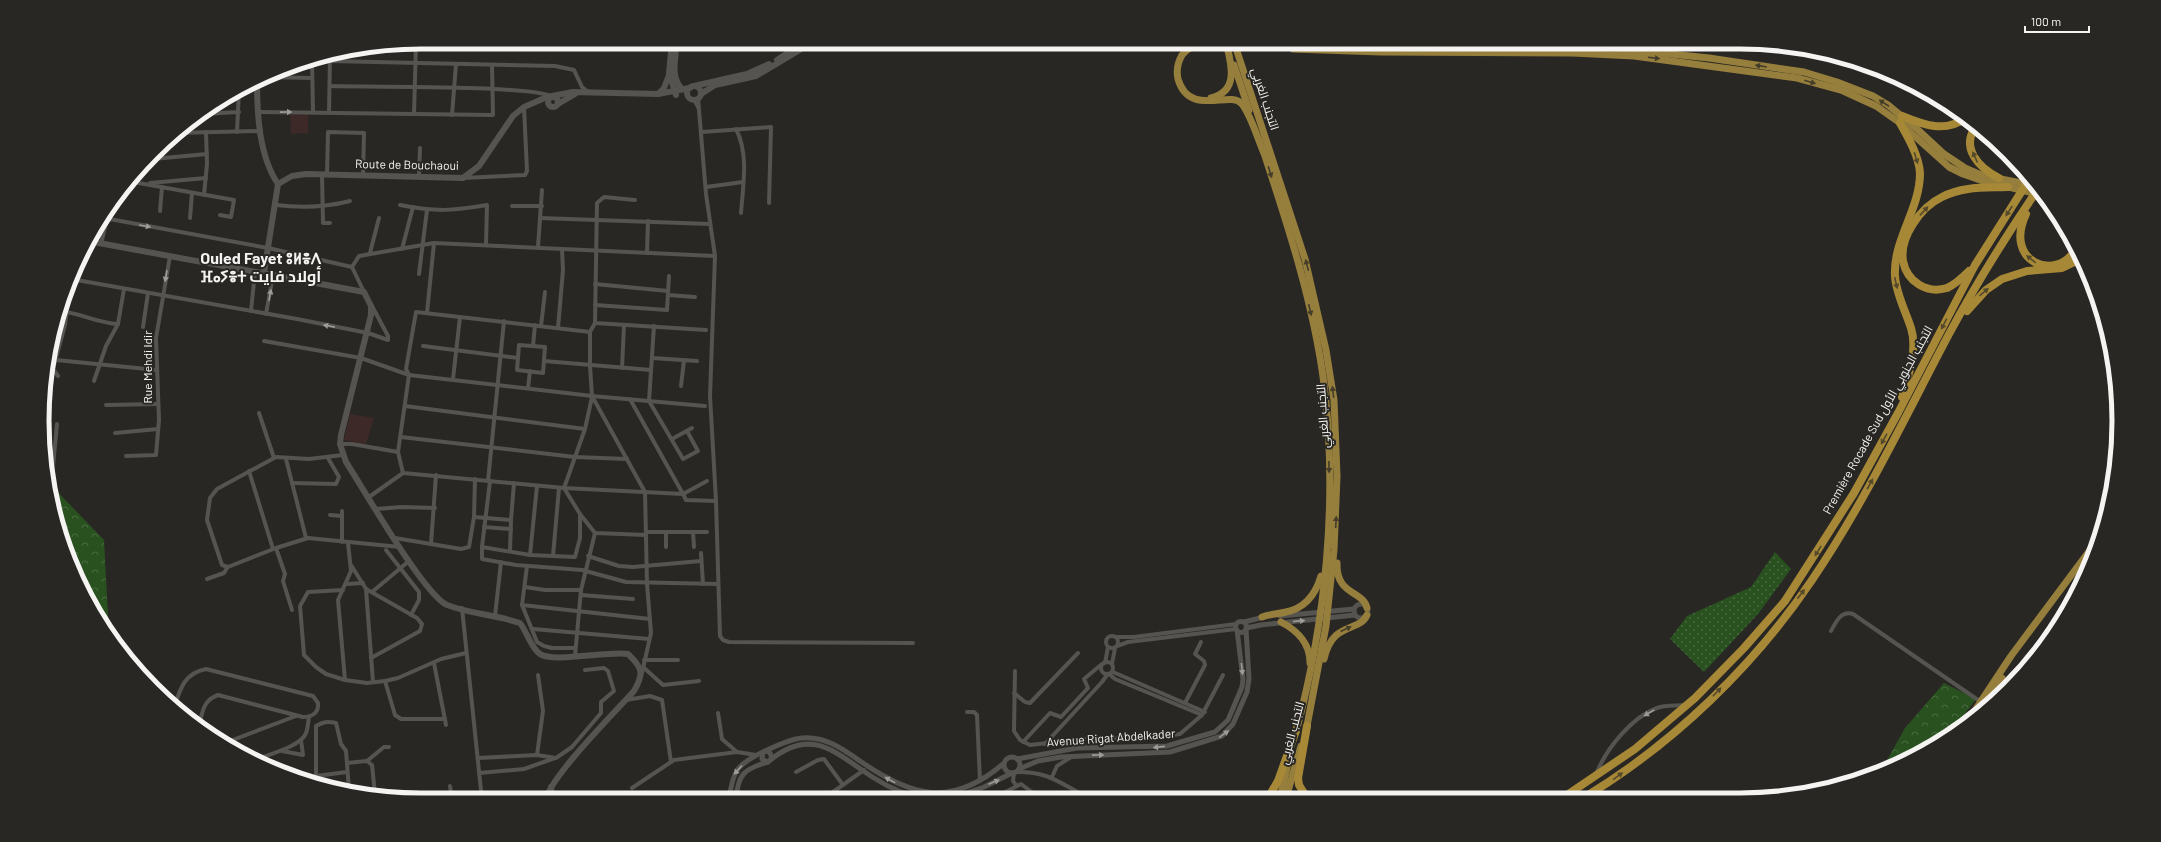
<svg xmlns="http://www.w3.org/2000/svg" width="2161" height="842" font-family="Barlow,Cairo,'Noto Sans Tifinagh',sans-serif">
	<style>
		.medical { fill: #3d2928 }
		.grass { fill: url(#grass-dots) }
		.forest { fill: url(#forest-crowns) }
		.lines { fill: none; stroke-linecap: round; stroke-linejoin: round }
		.minor { stroke: #565450; stroke-width: 4 }
		.tertiary { stroke: #565450; stroke-width: 5 }
		.secondary { stroke: #565450; stroke-width: 6 }
		.trunk { stroke: #967e3c; stroke-width: 7 }
		.motorway { stroke: #a68837; stroke-width: 8 }
		.oneway { fill: #443d2a }
		.oneway2 { fill: #9e9c99 }
		.oneway3 { fill: #55492b }
		.labels { text-anchor: middle; stroke-width: 4; stroke-linejoin: round; paint-order: stroke }
		.street-label { font-size: 12px; fill: #f5f4f2; stroke: #292724 }
		.district-label { font-size: 16px; font-weight: bold; fill: #f5f4f2; stroke: #292724 }
		.rim { fill: none; stroke: #f5f4f2; stroke-width: 5 }
	</style>
	<defs>
		<pattern id="grass-dots" width="8" height="8" patternUnits="userSpaceOnUse"><rect width="8" height="8" fill="#29511f"/><path d="M2 2h.1M6 6h.1" fill="none" stroke="#496b40" stroke-width="1.8" stroke-linecap="round"/></pattern>
		<pattern id="forest-crowns" width="20" height="18" patternUnits="userSpaceOnUse"><rect width="20" height="18" fill="#29511f"/><path d="M2 6a3 3 0 1 1 6 0M12 15a3 3 0 1 1 6 0" fill="none" stroke="#496b40"/></pattern>
	</defs>
	<rect width="100%" height="100%" fill="#292724"/>
	<!-- medical -->
	<g class="medical">
		<path d="M290 115H308V133L291 134Z"/>
		<path d="M350 414 374 418 366 444 344 440Z"/>
	</g>
	<!-- grass -->
	<path class="grass" d="M1775 552 1791 569 1758 614 1704 672 1670 639 1687 616 1751 587Z"/>
	<!-- forest -->
	<g class="forest">
		<path d="M49 483 104 540 109 634 71 566 49 495Z"/>
		<path d="M1944 683 1976 699 1952 731 1907 761 1882 769 1905 728Z"/>
	</g>
	<g class="lines">
		<!-- minor -->
		<g class="minor">
			<path d="M312 60 313 112"/>
			<path d="M330 61 555 66 574 70 582 87 588 92"/>
			<path d="M266 77 312 78"/>
			<path d="M330 86C361 87 537 85 552 97"/>
			<path d="M698 98 706 194 715 256 710 396 716 501 720 636 723 640 729 642 913 643"/>
			<path d="M694 99 698 107"/>
			<path d="M259 112 493 115 492 65"/>
			<path d="M329 112 330 57"/>
			<path d="M202 114 239 112"/>
			<path d="M414 114 416 43"/>
			<path d="M452 115 456 64"/>
			<path d="M736 129C749 154 743 186 741 213"/>
			<path d="M237 132 239 90"/>
			<path d="M702 132 771 127 769 203"/>
			<path d="M175 133 261 131"/>
			<path d="M153 159 207 154"/>
			<path d="M322 174 323 223H330"/>
			<path d="M327 174 328 132 364 133 363 176"/>
			<path d="M419 177 420 148"/>
			<path d="M463 178 525 175 527 171 524 107"/>
			<path d="M133 182 234 200 231 217 220 215"/>
			<path d="M150 183 206 178"/>
			<path d="M706 187 743 182"/>
			<path d="M204 195 207 164 206 132"/>
			<path d="M635 200 604 197 597 203 595 323 590 332 416 312 406 369 409 375 398 452 403 473 564 488 683 494 686 500 716 501"/>
			<path d="M276 205C300 208 327 207 350 201"/>
			<path d="M400 205C436 212 452 211 487 205L486 244"/>
			<path d="M512 206H542"/>
			<path d="M160 211 162 187"/>
			<path d="M104 218 268 248 352 267 364 292"/>
			<path d="M190 218 192 193"/>
			<path d="M540 218 710 224"/>
			<path d="M101 244 107 219"/>
			<path d="M538 247 542 190"/>
			<path d="M402 249 413 207"/>
			<path d="M370 253 379 218"/>
			<path d="M647 253 648 221"/>
			<path d="M352 267 359 256 434 243 715 256"/>
			<path d="M419 274 427 210"/>
			<path d="M71 279 297 319 368 333 388 340V336L372 306"/>
			<path d="M595 284 668 291"/>
			<path d="M668 295 695 297"/>
			<path d="M595 305 667 310 669 276"/>
			<path d="M59 311C81 313 97 323 118 324"/>
			<path d="M251 311 255 272"/>
			<path d="M427 313 434 243"/>
			<path d="M266 314 273 275"/>
			<path d="M595 323 706 330"/>
			<path d="M541 326 545 292"/>
			<path d="M654 326 649 401 683 459 698 451 687 431"/>
			<path d="M143 327 148 293"/>
			<path d="M558 328 563 270 562 249"/>
			<path d="M590 332V366L592 396 645 492 647 584 651 633 642 673"/>
			<path d="M264 341 361 358 409 375 592 396 705 406"/>
			<path d="M519 345 545 347 543 373 517 370Z"/>
			<path d="M423 346 518 358"/>
			<path d="M533 346 535 325"/>
			<path d="M652 358 697 361"/>
			<path d="M56 360 157 370"/>
			<path d="M544 361 651 370"/>
			<path d="M622 368 624 325"/>
			<path d="M58 376 53 369 65 325 71 279"/>
			<path d="M453 379 460 317"/>
			<path d="M94 381 106 346 118 324 124 289"/>
			<path d="M681 386 684 360"/>
			<path d="M528 388 530 371"/>
			<path d="M592 397 585 429 564 488 580 514 595 533 646 535"/>
			<path d="M630 399 683 494 707 481"/>
			<path d="M106 405 158 404"/>
			<path d="M405 406 585 429"/>
			<path d="M259 413 274 458"/>
			<path d="M115 433 158 429"/>
			<path d="M401 437 575 457 627 459"/>
			<path d="M672 439 692 428"/>
			<path d="M340 444H352L398 452"/>
			<path d="M343 455 309 459 276 457 217 489 210 498 207 520 222 565 228 567 276 548 308 538 400 547"/>
			<path d="M126 456 156 455 159 420 156 338 170 256"/>
			<path d="M286 459 306 538"/>
			<path d="M249 471 273 549"/>
			<path d="M488 481 504 321"/>
			<path d="M490 481 482 547 530 555 575 557 580 538V514"/>
			<path d="M49 482 52 477 57 424"/>
			<path d="M292 483 336 484 339 477 328 458"/>
			<path d="M369 497 403 473"/>
			<path d="M376 509 402 507 435 508"/>
			<path d="M342 511V542"/>
			<path d="M330 515 342 516"/>
			<path d="M474 517 511 520 514 483"/>
			<path d="M484 527 511 529"/>
			<path d="M646 532H707"/>
			<path d="M693 532 694 547"/>
			<path d="M395 538 431 544 436 475"/>
			<path d="M348 543 351 571 338 600 345 680 367 683 385 681 398 678 441 659 466 653"/>
			<path d="M431 544 461 549 469 547 474 517 475 479"/>
			<path d="M482 547V559L516 565 582 570 626 582 718 584"/>
			<path d="M666 547V532"/>
			<path d="M276 548 285 574 283 581 292 610"/>
			<path d="M386 550 419 592V600L411 615"/>
			<path d="M510 551 511 520"/>
			<path d="M701 553 703 584"/>
			<path d="M530 555 537 486"/>
			<path d="M553 556 559 488"/>
			<path d="M588 556 619 566 633 567 701 561"/>
			<path d="M351 565 366 589 373 682"/>
			<path d="M527 566 522 605 537 642 544 646 552 648H575"/>
			<path d="M207 579 224 573 227 568"/>
			<path d="M347 584 363 583"/>
			<path d="M525 587 545 590H581"/>
			<path d="M366 589 417 618 422 624 420 631 371 658"/>
			<path d="M343 590 308 592 300 606 304 655 316 667 326 674 345 680"/>
			<path d="M372 592 409 561"/>
			<path d="M581 595 633 599"/>
			<path d="M522 605 650 619"/>
			<path d="M462 608 482 800"/>
			<path d="M495 616 501 562"/>
			<path d="M533 629 649 639"/>
			<path d="M1831 631C1836 622 1841 610 1853 614L1981 702"/>
			<circle cx="1112" cy="642" r="6"/>
			<path d="M1116 637H1134L1236 624"/>
			<path d="M1117 646 1128 642 1236 629"/>
			<path d="M575 656 581 590 595 533"/>
			<path d="M644 660H678"/>
			<circle cx="1107" cy="668" r="6"/>
			<path d="M434 663 446 725"/>
			<path d="M1105 663 1108 647"/>
			<path d="M1112 664 1115 648"/>
			<path d="M643 667 663 685 699 681"/>
			<path d="M1015 671 1014 731 1020 740 1030 745 1083 739 1151 738 1180 734 1202 715 1223 675"/>
			<path d="M1113 672 1205 712"/>
			<path d="M1109 674 1115 679 1202 715"/>
			<path d="M385 681 395 715 401 719H445"/>
			<path d="M1014 693 1025 702 1030 703 1078 653"/>
			<path d="M626 700 650 696 662 700 671 762"/>
			<path d="M1185 703 1205 665 1204 661 1195 654 1201 642"/>
			<path d="M175 706C180 688 185 673 206 669L313 696 318 703C319 713 312 717 303 717L218 695C203 700 202 713 199 727"/>
			<path d="M967 712H974L977 715 980 781"/>
			<path d="M718 713 722 739 737 752"/>
			<path d="M1023 742 1050 713 1061 717 1088 688 1084 679 1102 664"/>
			<path d="M225 743 296 716"/>
			<path d="M1045 744 1102 682 1107 675"/>
			<path d="M282 751 303 755 301 740"/>
			<path d="M537 755 543 711 538 675"/>
			<path d="M478 758 537 755 556 758 572 747 601 713V702L614 691 608 671 604 668 585 670"/>
			<path d="M253 761C266 755 301 747 306 733 308 728 308 722 309 717"/>
			<path d="M367 761 384 747H389"/>
			<path d="M347 763 367 761 372 765 375 794"/>
			<path d="M796 772 818 760 824 759 843 785"/>
			<path d="M1015 772C1050 771 1060 784 1089 798"/>
			<path d="M1597 772C1607 748 1632 717 1657 708 1665 705 1676 706 1685 705"/>
			<path d="M479 773 524 769 555 758"/>
			<path d="M1014 773 1013 781 1016 785"/>
			<path d="M316 776 347 772"/>
			<path d="M1052 777 1057 766 1071 757"/>
			<path d="M316 784V726C323 722 327 721 336 723L341 744 346 751 349 790"/>
			<path d="M450 786 452 800"/>
			<path d="M632 788 674 760 737 752 756 755"/>
			<path d="M823 799 864 770"/>
			<path d="M992 799 1021 784 1041 799"/>
			<path d="M1030 799 1037 795"/>
		</g>
		<!-- tertiary -->
		<g class="tertiary">
			<circle cx="1361" cy="611" r="7"/>
			<path d="M1280 616 1354 609"/>
			<circle cx="1241" cy="627" r="5.5"/>
			<path d="M1244 622 1264 617"/>
			<path d="M1246 628 1261 625 1355 615"/>
			<path d="M765 751C776 746 790 739 802 738 825 736 843 749 860 761 912 797 951 808 1003 764"/>
			<circle cx="1012" cy="765" r="8"/>
			<path d="M1017 759 1077 748 1167 746 1215 732 1228 720 1242 687 1243 679 1237 630"/>
			<path d="M769 761 772 758 770 753 767 751 763 752 762 759 768 762 769 761C813 725 836 754 874 778 891 789 908 796 928 799"/>
			<path d="M1019 769 1038 761 1061 757 1170 752 1222 736 1233 724 1247 692 1249 679 1246 629"/>
			<path d="M729 799C733 771 736 765 763 752"/>
			<path d="M736 799C738 774 744 769 768 762"/>
			<path d="M949 799 984 787 1012 773"/>
		</g>
		<!-- secondary -->
		<g class="secondary">
			<path d="M672 42 669 73 676 95"/>
			<path d="M676 42C677 60 669 74 682 89"/>
			<path d="M777 60 804 42"/>
			<path d="M257 81C257 114 259 156 278 184"/>
			<path d="M694 86 747 74 769 64"/>
			<circle cx="694" cy="93" r="7"/>
			<path d="M658 94 664 88 669 75"/>
			<path d="M701 94 715 85 756 76 813 42"/>
			<circle cx="553" cy="102" r="5"/>
			<path d="M558 104 575 94"/>
			<path d="M278 184 292 176 306 174 463 178 479 166 513 116 524 107 547 97 573 92 658 94 690 88"/>
			<path d="M88 241 364 292 371 306V315L341 435 340 444 346 462C363 488 424 595 447 605 470 614 497 615 520 623 527 632 531 648 540 654 552 663 609 651 628 654 643 668 644 674 634 691 616 711 549 778 546 800"/>
			<path d="M264 273 278 184"/>
			<path d="M551 787 552 800"/>
		</g>
		<!-- trunk -->
		<g class="trunk">
			<path d="M1234 42 1305 259 1326 350 1334 400 1337 476 1334 550 1326 626 1306 731"/>
			<path d="M1293 49 1381 52 1573 53 1634 56 1797 78 1841 90 1876 106 1900 123 1949 167 1963 174 1983 181 2042 195"/>
			<path d="M1234 65 1249 110"/>
			<path d="M1211 98C1240 91 1231 63 1226 42"/>
			<path d="M1263 150C1288 226 1314 305 1324 384 1338 500 1326 620 1296 732"/>
			<path d="M1264 153C1258 140 1250 112 1241 103 1229 91 1189 117 1178 79 1176 70 1178 62 1182 55 1187 48 1195 45 1203 44L1613 48 1709 58 1804 72 1837 82 1873 96 1888 105 1916 128 1944 154 1965 168 1981 175 2036 186"/>
			<path d="M1337 563C1336 596 1363 590 1367 608"/>
			<path d="M1262 617C1270 614 1278 614 1286 612 1306 608 1316 593 1321 576"/>
			<path d="M1281 622C1298 631 1310 643 1310 663"/>
			<path d="M1324 659C1333 620 1359 633 1367 615"/>
			<path d="M1979 713 2002 678"/>
			<path d="M1968 721 2011 656 2096 542"/>
			<path d="M1280 798 1288 764"/>
			<path d="M1286 798 1301 746"/>
		</g>
		<!-- motorway -->
		<g class="motorway">
			<path d="M1902 116C1924 125 1945 133 1966 118"/>
			<path d="M1900 123C1908 137 1919 156 1920 173 1920 210 1893 239 1895 276 1896 294 1906 312 1911 328 1918 350 1908 377 1902 397"/>
			<path d="M1976 126C1960 148 1979 168 1999 178"/>
			<path d="M2026 214C2003 262 2056 283 2076 249"/>
			<path d="M1969 271C1962 278 1956 284 1947 288 1927 294 1907 282 1903 261 1899 237 1921 207 1942 197 1963 186 1985 188 2008 187"/>
			<path d="M1967 311 1986 290 2002 279 2027 271 2062 268 2081 259"/>
			<path d="M1564 797 1635 749 1695 698 1744 648 1785 601 1854 493 1898 413 1975 265 2030 178"/>
			<path d="M1585 797C1674 743 1754 666 1812 580 1865 502 1905 417 1949 334 1976 284 2006 236 2038 189"/>
			<path d="M1268 798 1278 781 1297 728"/>
			<path d="M1307 798 1299 785 1298 778 1307 726"/>
		</g>
	</g>
	<!-- one-way arrows -->
	<defs><path id="oneway-solid" d="M-6-.8H1V-3.2L6.5 0L1 3.2V.8H-6Z"/></defs>
	<g class="oneway">
		<use href="#oneway-solid" transform="translate(1654 58) rotate(7)"/>
		<use href="#oneway-solid" transform="translate(1761 66) rotate(-171)"/>
		<use href="#oneway-solid" transform="translate(1810 82) rotate(16)"/>
		<use href="#oneway-solid" transform="translate(1884 103) rotate(-147)"/>
		<use href="#oneway-solid" transform="translate(1270 172) rotate(73)"/>
		<use href="#oneway-solid" transform="translate(1307 265) rotate(-104)"/>
		<use href="#oneway-solid" transform="translate(1310 310) rotate(77)"/>
		<use href="#oneway-solid" transform="translate(1333 392) rotate(-97)"/>
		<use href="#oneway-solid" transform="translate(1329 467) rotate(89)"/>
		<use href="#oneway-solid" transform="translate(1336 522) rotate(-87)"/>
		<use href="#oneway-solid" transform="translate(1346 629) rotate(-25)"/>
	</g>
	<g class="oneway2">
		<use href="#oneway-solid" transform="translate(286 112) rotate(-1)"/>
		<use href="#oneway-solid" transform="translate(145 226) rotate(10)"/>
		<use href="#oneway-solid" transform="translate(166 276) rotate(100)"/>
		<use href="#oneway-solid" transform="translate(270 295) rotate(-79)"/>
		<use href="#oneway-solid" transform="translate(329 326) rotate(-169)"/>
		<use href="#oneway-solid" transform="translate(1299 621) rotate(-5)"/>
		<use href="#oneway-solid" transform="translate(1242 669) rotate(84)"/>
		<use href="#oneway-solid" transform="translate(1649 713) rotate(149)"/>
		<use href="#oneway-solid" transform="translate(1224 734) rotate(-36)"/>
		<use href="#oneway-solid" transform="translate(1159 747) rotate(174)"/>
		<use href="#oneway-solid" transform="translate(1098 755) rotate(-1)"/>
		<use href="#oneway-solid" transform="translate(738 770) rotate(132)"/>
		<use href="#oneway-solid" transform="translate(890 780) rotate(-151)"/>
		<use href="#oneway-solid" transform="translate(994 782) rotate(-23)"/>
	</g>
	<g class="oneway3">
		<use href="#oneway-solid" transform="translate(1975 157) rotate(-114)"/>
		<use href="#oneway-solid" transform="translate(1916 158) rotate(73)"/>
		<use href="#oneway-solid" transform="translate(1924 211) rotate(-47)"/>
		<use href="#oneway-solid" transform="translate(2009 211) rotate(123)"/>
		<use href="#oneway-solid" transform="translate(2031 259) rotate(-141)"/>
		<use href="#oneway-solid" transform="translate(1896 283) rotate(77)"/>
		<use href="#oneway-solid" transform="translate(1984 292) rotate(-41)"/>
		<use href="#oneway-solid" transform="translate(1944 324) rotate(117)"/>
		<use href="#oneway-solid" transform="translate(1884 439) rotate(119)"/>
		<use href="#oneway-solid" transform="translate(1870 484) rotate(-61)"/>
		<use href="#oneway-solid" transform="translate(1818 551) rotate(122)"/>
		<use href="#oneway-solid" transform="translate(1801 594) rotate(-53)"/>
		<use href="#oneway-solid" transform="translate(1717 692) rotate(-46)"/>
		<use href="#oneway-solid" transform="translate(1618 776) rotate(-36)"/>
	</g>
	<g class="labels">
		<!-- street labels -->
		<g class="street-label">
			<text transform="translate(1265 99) rotate(72)" y="4">التجنب الغربي</text>
			<text transform="translate(407 165) rotate(1)" y="4">Route de Bouchaoui</text>
			<text transform="translate(148 367) rotate(-90)" y="4">Rue Mehdi Idir</text>
			<text transform="translate(1323 416) rotate(-94)" y="4">التجنب الغربي</text>
			<text transform="translate(1878 420) rotate(-61)" y="4">Première Rocade Sud التجنب الجنوبي الأول</text>
			<text transform="translate(1292 733) rotate(-75)" y="4">التجنب الغربي</text>
			<text transform="translate(1111 738) rotate(-4)" y="4">Avenue Rigat Abdelkader</text>
		</g>
		<!-- district labels -->
		<g class="district-label">
			<text x="261" y="264">Ouled Fayet ⵓⵍⴻⴷ<tspan x="261" dy="18">ⴼⴰⵢⴻⵜ أولاد فايت</tspan></text>
		</g>
	</g>
	<!-- crop -->
	<path d="M0 0H2161V842H0ZM421 49H1740A372 372 0 0 1 2112 421V421A372 372 0 0 1 1740 793H421A372 372 0 0 1 49 421V421A372 372 0 0 1 421 49Z" fill="#292724" fill-rule="evenodd"/>
	<path class="rim" d="M421 49H1740A372 372 0 0 1 2112 421V421A372 372 0 0 1 1740 793H421A372 372 0 0 1 49 421V421A372 372 0 0 1 421 49Z"/>
	<!-- scale -->
	<path d="M2025 26v6h64v-6" fill="none" stroke="#f5f4f2" stroke-width="2"/>
	<text x="2031" y="26" font-size="12" fill="#f5f4f2" stroke="#292724" stroke-width="3" paint-order="stroke">100 m</text>
</svg>
